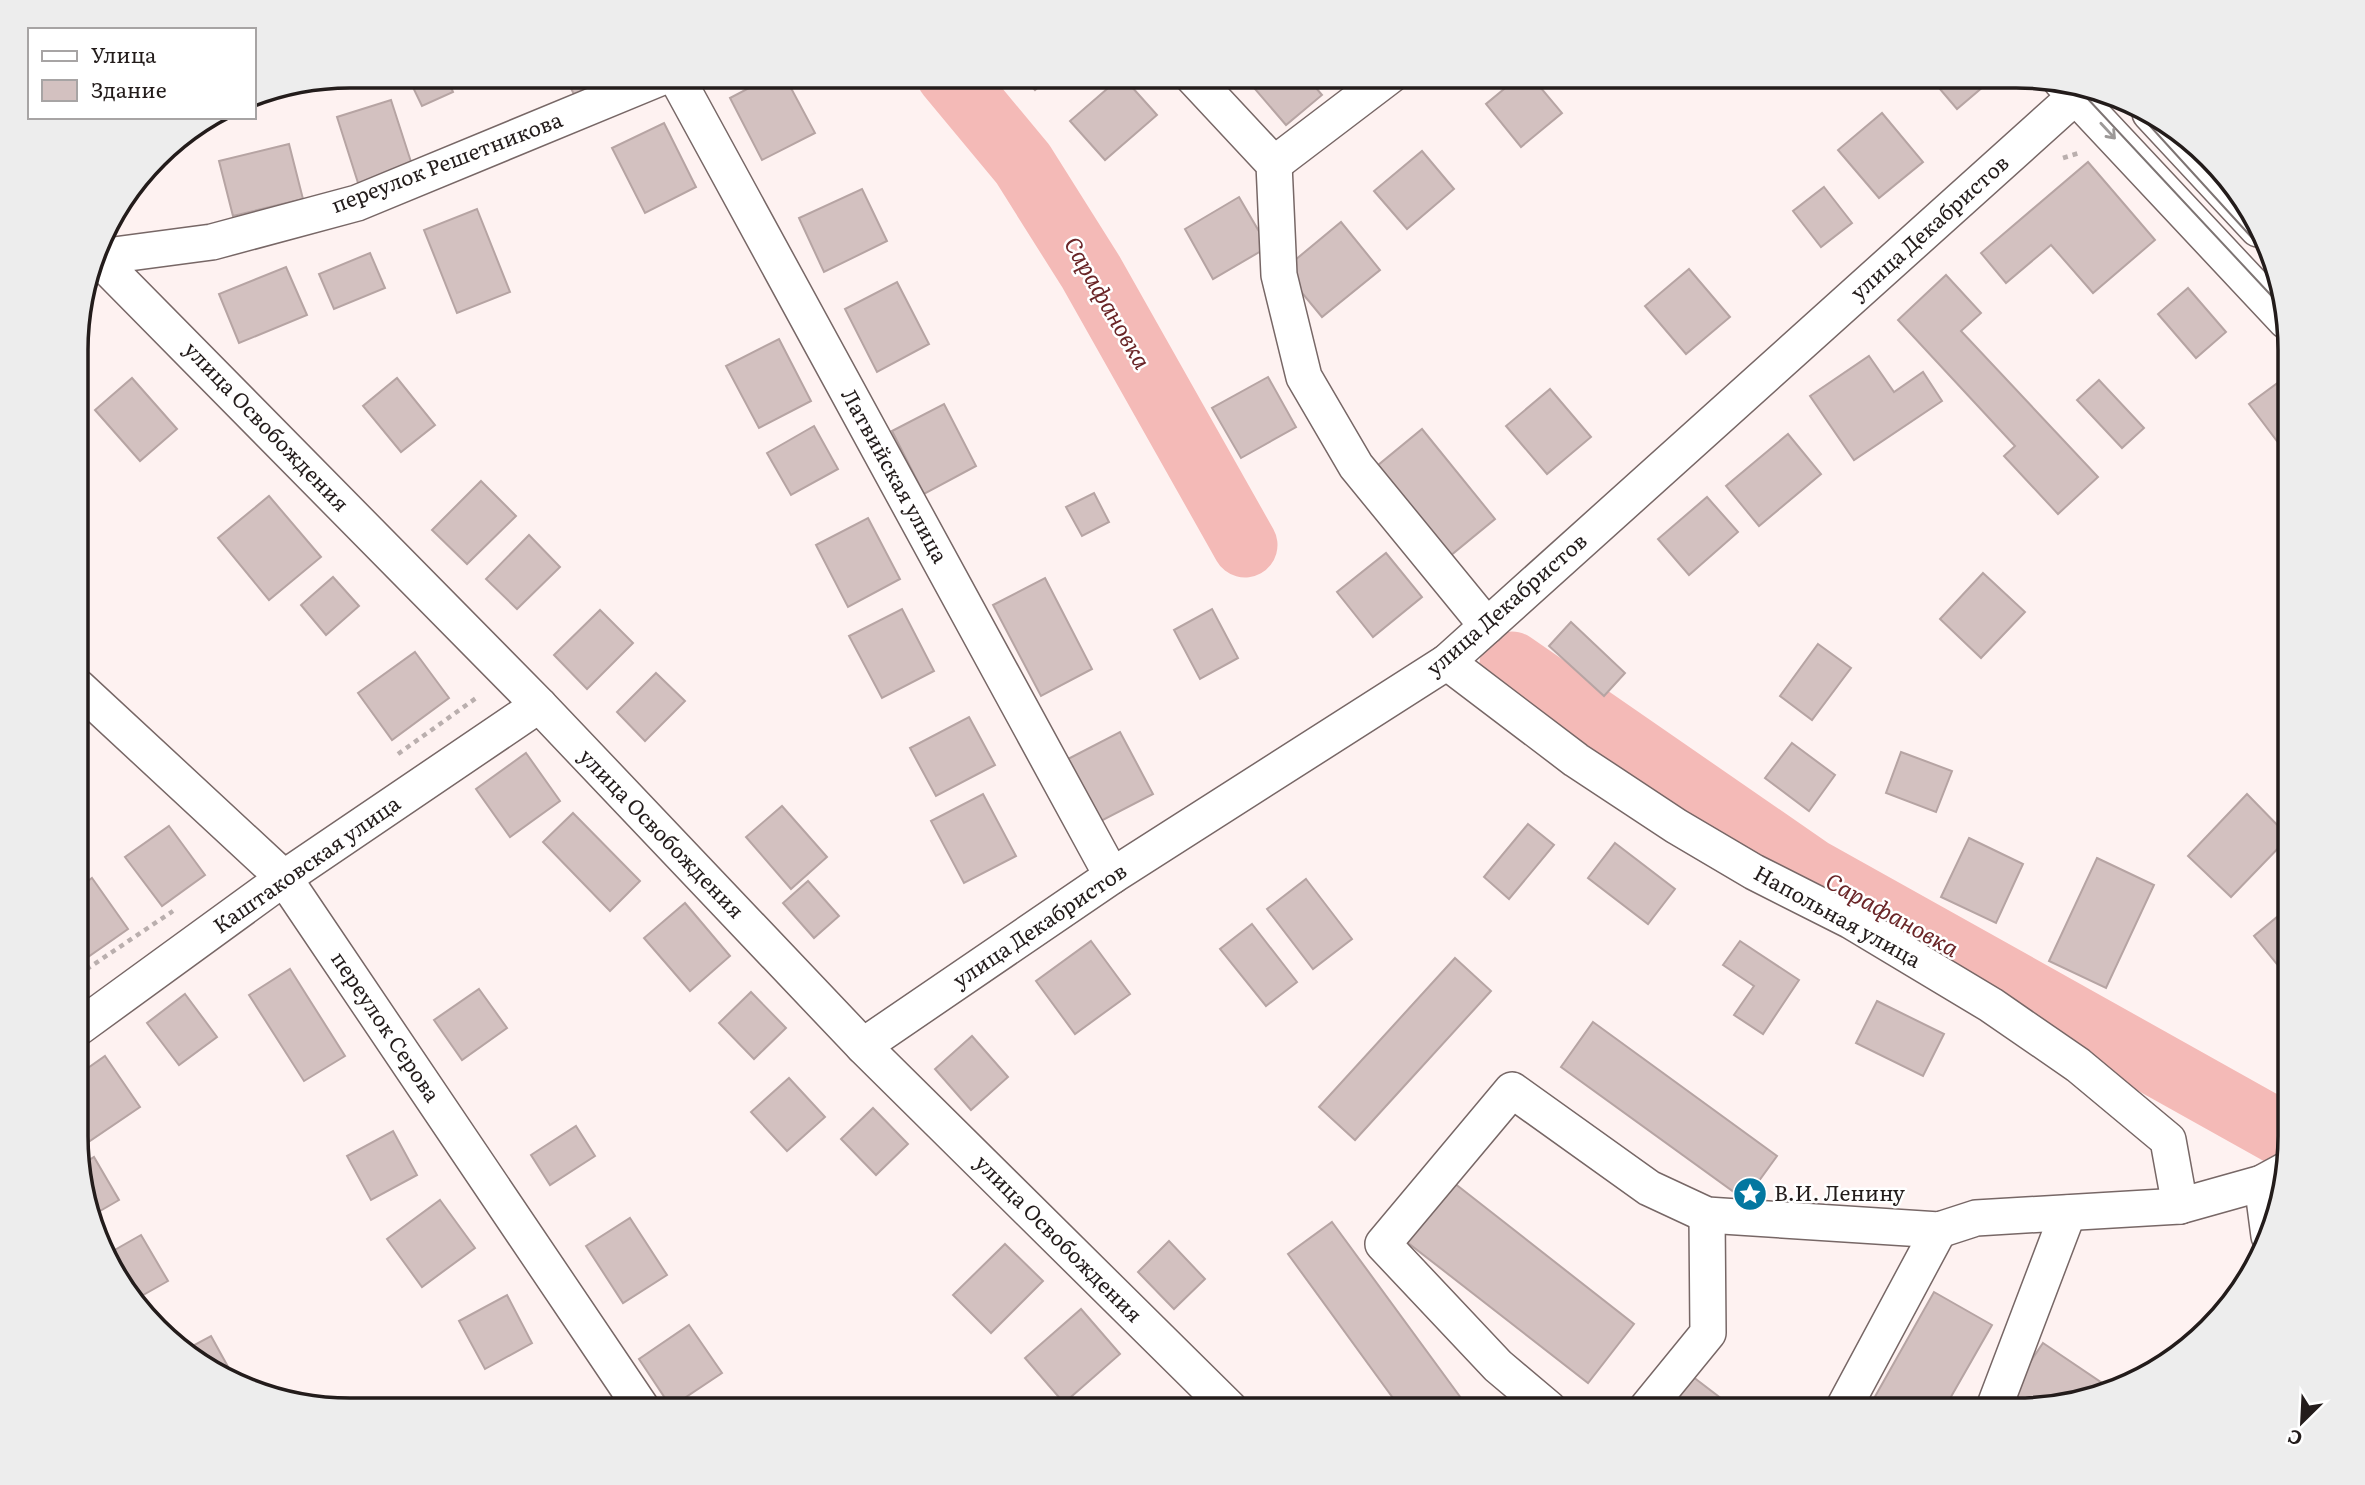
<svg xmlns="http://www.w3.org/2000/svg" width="2365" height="1485" font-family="Literata,serif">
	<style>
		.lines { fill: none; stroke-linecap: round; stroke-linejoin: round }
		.river { stroke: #f4bab7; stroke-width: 65 }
		.building { fill: #d3c1c0; stroke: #b6a4a3; stroke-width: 2 }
		.minor-casing { stroke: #776766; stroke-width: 38 }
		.path { stroke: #baafae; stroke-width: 4.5; stroke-dasharray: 5 5; stroke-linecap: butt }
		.minor { stroke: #fff; stroke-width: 35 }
		.tram { stroke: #7d7473; stroke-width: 2 }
		.oneway { stroke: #9c9998 }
		.labels { text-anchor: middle; stroke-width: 5; stroke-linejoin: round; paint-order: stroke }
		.street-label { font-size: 21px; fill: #231c1b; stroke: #fff }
		.poi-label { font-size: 21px; fill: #231c1b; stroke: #fff; text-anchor: start }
		.water-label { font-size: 23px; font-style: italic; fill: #6a2527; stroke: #fff }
		.rim { fill: none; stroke: #231c1b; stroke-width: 3.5 }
	</style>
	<rect width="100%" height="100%" fill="#fef2f1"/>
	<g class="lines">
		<!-- river -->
		<g class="river">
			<path d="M949 75 1023 164 1091 272 1245 545"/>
			<path d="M1512 664 1810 870 2289 1138"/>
		</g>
	</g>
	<!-- building -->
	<g class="building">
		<path d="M407 75H446L453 92 422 106Z"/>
		<path d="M564 75H627L578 102Z"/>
		<path d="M774 75H784L815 133 762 160 730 98Z"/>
		<path d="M1021 75H1052L1035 90Z"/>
		<path d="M1243 75H1305L1322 95 1286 125Z"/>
		<path d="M1521 75H1530L1562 113 1521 147 1486 104Z"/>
		<path d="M1928 75H1997L1957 109Z"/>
		<path d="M1122 76 1157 115 1105 160 1070 121Z"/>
		<path d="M391 100 413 168 359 186 337 117Z"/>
		<path d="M1882 113 1923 162 1879 198 1838 150Z"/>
		<path d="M664 123 696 187 645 213 612 148Z"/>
		<path d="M289 144 303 199 233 216 219 161Z"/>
		<path d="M1422 151 1454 189 1407 229 1374 191Z"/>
		<path d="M2088 162 2155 240 2093 293 2051 245 2006 283 1981 253Z"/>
		<path d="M1824 187 1852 223 1821 247 1793 211Z"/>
		<path d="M862 189 887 241 824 272 799 218Z"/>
		<path d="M1239 197 1268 247 1213 279 1185 229Z"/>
		<path d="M477 209 510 292 457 313 424 230Z"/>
		<path d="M1341 222 1380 270 1322 317 1283 270Z"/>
		<path d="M370 253 385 288 334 309 319 274Z"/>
		<path d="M286 267 307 315 239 343 219 294Z"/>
		<path d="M1689 269 1730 317 1686 354 1645 306Z"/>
		<path d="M1946 275 1981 313 1961 331 2098 477 2058 514 2004 456 2015 446 1898 320Z"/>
		<path d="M897 282 929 344 877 372 845 309Z"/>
		<path d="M2188 288 2226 332 2196 358 2158 314Z"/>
		<path d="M779 339 811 401 759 428 726 366Z"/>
		<path d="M1869 356 1894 392 1923 372 1942 401 1854 460 1810 396Z"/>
		<path d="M2287 376 2289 444 2283 449 2249 404Z"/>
		<path d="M1268 377 1296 427 1241 458 1212 408Z"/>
		<path d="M132 378 177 429 140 461 95 410Z"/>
		<path d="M397 378 435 425 401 452 363 406Z"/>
		<path d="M2099 380 2144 428 2122 448 2077 400Z"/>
		<path d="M1550 389 1591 437 1547 474 1506 426Z"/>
		<path d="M944 404 976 466 924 494 892 431Z"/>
		<path d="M814 426 838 469 791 495 767 453Z"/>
		<path d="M1422 429 1495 519 1450 556 1377 466Z"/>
		<path d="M1788 434 1821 474 1759 526 1726 486Z"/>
		<path d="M481 481 516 516 467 564 432 530Z"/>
		<path d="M1094 493 1109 522 1082 536 1066 507Z"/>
		<path d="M269 496 321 557 269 600 218 538Z"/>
		<path d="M1707 497 1738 532 1689 575 1658 539Z"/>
		<path d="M868 518 900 579 848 607 816 545Z"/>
		<path d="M529 535 560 567 517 609 486 579Z"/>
		<path d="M1386 553 1422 597 1373 637 1337 592Z"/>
		<path d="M1983 573 2025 612 1981 658 1940 619Z"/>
		<path d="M333 577 359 606 326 635 301 605Z"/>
		<path d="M1045 578 1092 669 1041 696 993 605Z"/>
		<path d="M902 609 934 671 882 698 849 636Z"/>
		<path d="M1212 609 1238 658 1200 679 1174 630Z"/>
		<path d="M600 610 633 643 587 689 554 655Z"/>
		<path d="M1571 622 1625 673 1604 696 1549 646Z"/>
		<path d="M1818 644 1851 668 1812 720 1780 696Z"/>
		<path d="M415 652 449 698 392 740 358 693Z"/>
		<path d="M656 673 685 701 645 741 617 712Z"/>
		<path d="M969 717 995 765 936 796 910 748Z"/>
		<path d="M1120 732 1153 794 1101 821 1068 759Z"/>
		<path d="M1792 743 1835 775 1809 811 1765 778Z"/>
		<path d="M1901 752 1952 771 1936 812 1886 793Z"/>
		<path d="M526 753 560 801 510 837 476 789Z"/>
		<path d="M983 794 1016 856 964 883 931 821Z"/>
		<path d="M2247 794 2289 837 2231 897 2188 856Z"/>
		<path d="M782 806 827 857 791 889 746 837Z"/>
		<path d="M573 813 640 881 610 911 543 842Z"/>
		<path d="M1528 824 1554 845 1509 899 1484 877Z"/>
		<path d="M169 826 205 875 162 906 125 857Z"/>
		<path d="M1969 838 2023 864 1996 923 1941 897Z"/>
		<path d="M1615 843 1675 889 1648 924 1588 878Z"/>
		<path d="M2097 858 2154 885 2106 988 2049 961Z"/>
		<path d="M92 878 128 929 78 964V888Z"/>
		<path d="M1306 879 1352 939 1313 969 1267 909Z"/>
		<path d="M808 881 839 916 814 938 783 903Z"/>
		<path d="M685 903 730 956 690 991 644 938Z"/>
		<path d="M2289 907V979L2254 936Z"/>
		<path d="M1252 924 1297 982 1266 1006 1220 949Z"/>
		<path d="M1091 941 1130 994 1075 1034 1036 981Z"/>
		<path d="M1740 941 1799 980 1763 1034 1734 1015 1754 986 1723 965Z"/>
		<path d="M1455 958 1491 991 1355 1140 1319 1107Z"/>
		<path d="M290 969 345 1056 304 1081 249 995Z"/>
		<path d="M479 989 507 1028 462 1060 434 1020Z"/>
		<path d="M751 992 786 1028 754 1059 719 1023Z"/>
		<path d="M185 994 217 1037 179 1065 147 1023Z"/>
		<path d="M1877 1001 1944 1034 1923 1076 1856 1043Z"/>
		<path d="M1593 1022 1777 1156 1745 1200 1561 1067Z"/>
		<path d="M972 1036 1008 1077 971 1110 935 1069Z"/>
		<path d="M105 1056 140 1107 78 1149V1075Z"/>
		<path d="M789 1078 825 1117 787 1151 751 1112Z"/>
		<path d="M873 1108 908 1144 876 1175 841 1139Z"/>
		<path d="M576 1126 595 1156 550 1185 531 1155Z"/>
		<path d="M393 1131 417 1175 371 1200 347 1156Z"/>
		<path d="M94 1157 119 1200 93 1215 78 1167Z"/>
		<path d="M1449 1179 1634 1324 1588 1383 1403 1239Z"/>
		<path d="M440 1200 475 1248 422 1287 387 1239Z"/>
		<path d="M630 1218 667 1275 623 1303 586 1246Z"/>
		<path d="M1332 1222 1469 1409H1401L1288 1254Z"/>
		<path d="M141 1235 168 1281 136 1299 112 1273 106 1255Z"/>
		<path d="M1169 1241 1205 1279 1174 1309 1138 1272Z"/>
		<path d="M1005 1244 1043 1281 991 1333 953 1295Z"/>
		<path d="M1934 1292 1992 1325 1944 1409H1868Z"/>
		<path d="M507 1295 532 1343 485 1369 459 1321Z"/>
		<path d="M1081 1309 1120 1354 1064 1403 1025 1358Z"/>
		<path d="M689 1325 722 1373 671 1407 639 1359Z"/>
		<path d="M211 1336 232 1374 227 1377 197 1364 185 1350Z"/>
		<path d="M2043 1343 2108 1387 2035 1408 2010 1392Z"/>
		<path d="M1667 1357 1735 1409H1627Z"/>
		<path d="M573 1402 578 1410H562Z"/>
		<path d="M739 1403 743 1410H728Z"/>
	</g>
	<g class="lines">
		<!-- minor casing -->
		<g class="minor-casing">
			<g id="minor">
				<path d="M675 75 1112 876"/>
				<path d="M1191 75 1274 164 1279 275 1304 377 1356 466 1487 626"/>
				<path d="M2061 81 2286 321"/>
				<path d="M2150 113 2258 229"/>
				<path d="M1274 164 1391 75"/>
				<path d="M95 255 539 705 863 1046 1230 1409"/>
				<path d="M99 257 212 242 357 203 667 75"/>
				<path d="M1447 662 1576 760 1676 826 1754 872 1851 921 1991 1005 2078 1065 2168 1140 2180 1206"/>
				<path d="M78 687 284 878 643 1410"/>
				<path d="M78 1028 284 878 539 705"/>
				<path d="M863 1046 1112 876 1447 662 2088 85"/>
				<path d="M2262 1183 2269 1236"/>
				<path d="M1549 1409 1498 1366 1383 1244 1512 1090 1649 1188 1707 1215 1939 1230 1976 1218 2180 1206 2262 1183 2286 1170"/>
				<path d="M1646 1409 1708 1333 1707 1215"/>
				<path d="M1843 1409 1939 1230"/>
				<path d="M2002 1409 1995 1405 2068 1213"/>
			</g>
		</g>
		<!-- path -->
		<g class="path">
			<path d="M2063 158 2082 152"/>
			<path d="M398 754 479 696"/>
			<path d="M78 975 173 911"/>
		</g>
		<!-- minor -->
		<use href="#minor" class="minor"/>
		<!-- tram -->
		<g class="tram">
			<path d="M2073 83 2281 306"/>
			<path d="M2130 104 2265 252"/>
		</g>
	</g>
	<!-- one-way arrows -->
	<defs><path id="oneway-shaft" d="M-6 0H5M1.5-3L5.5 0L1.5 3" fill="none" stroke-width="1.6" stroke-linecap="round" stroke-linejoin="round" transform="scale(1.75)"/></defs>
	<use class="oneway" href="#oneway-shaft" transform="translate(2108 131) rotate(47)"/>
	<!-- icons -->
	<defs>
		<g id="sight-disc" transform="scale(1.75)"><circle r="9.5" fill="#0377a0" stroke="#fff"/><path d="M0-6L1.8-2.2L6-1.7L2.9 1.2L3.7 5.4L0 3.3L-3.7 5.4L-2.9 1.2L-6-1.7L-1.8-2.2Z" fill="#fff"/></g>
	</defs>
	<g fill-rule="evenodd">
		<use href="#sight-disc" x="1750" y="1194"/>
	</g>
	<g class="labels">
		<!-- street labels -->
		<g class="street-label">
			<text transform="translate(447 163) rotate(-21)" y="7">переулок Решетникова</text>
			<text transform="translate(1930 228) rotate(-42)" y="7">улица Декабристов</text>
			<text transform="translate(266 427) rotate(46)" y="7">улица Освобождения</text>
			<text transform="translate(894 476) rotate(61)" y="7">Латвийская улица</text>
			<text transform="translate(1507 605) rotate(-41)" y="7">улица Декабристов</text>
			<text transform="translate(661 834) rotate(46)" y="7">улица Освобождения</text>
			<text transform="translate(307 865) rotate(-35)" y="7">Каштаковская улица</text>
			<text transform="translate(1837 917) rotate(29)" y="7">Напольная улица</text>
			<text transform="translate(1040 926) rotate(-34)" y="7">улица Декабристов</text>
			<text transform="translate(385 1027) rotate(56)" y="7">переулок Серова</text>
			<text transform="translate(1058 1239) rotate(45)" y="7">улица Освобождения</text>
		</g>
		<!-- poi labels -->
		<g class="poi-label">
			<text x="1774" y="1201">В.И. Ленину</text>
		</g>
		<!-- water labels -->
		<g class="water-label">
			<text transform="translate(1107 303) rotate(60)" y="8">Сарафановка</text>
			<text transform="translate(1892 915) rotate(29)" y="8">Сарафановка</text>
		</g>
	</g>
	<!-- crop -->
	<path d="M0 0H2365V1485H0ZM350 88H2016A262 262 0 0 1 2278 350V1136A262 262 0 0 1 2016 1398H350A262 262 0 0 1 88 1136V350A262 262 0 0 1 350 88Z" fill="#ededed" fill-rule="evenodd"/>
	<path class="rim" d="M350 88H2016A262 262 0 0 1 2278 350V1136A262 262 0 0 1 2016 1398H350A262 262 0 0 1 88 1136V350A262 262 0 0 1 350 88Z"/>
	<!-- legend -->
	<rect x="28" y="28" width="228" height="91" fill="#ffffff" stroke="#a7a4a4" stroke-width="2"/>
	<rect x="42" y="51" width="35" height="10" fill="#ffffff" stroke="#a7a4a4" stroke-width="2"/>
	<text x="91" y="63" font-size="21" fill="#231c1b">Улица</text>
	<rect x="42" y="80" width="35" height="21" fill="#d3c1c0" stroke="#a7a4a4" stroke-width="2"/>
	<text x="91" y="98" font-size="21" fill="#231c1b">Здание</text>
	<!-- north arrow -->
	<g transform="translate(2302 1422) rotate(204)" stroke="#ffffff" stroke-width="5" paint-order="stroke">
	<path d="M0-5L12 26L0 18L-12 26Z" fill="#231c1b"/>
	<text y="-10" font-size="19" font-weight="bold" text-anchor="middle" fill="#231c1b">С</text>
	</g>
</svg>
